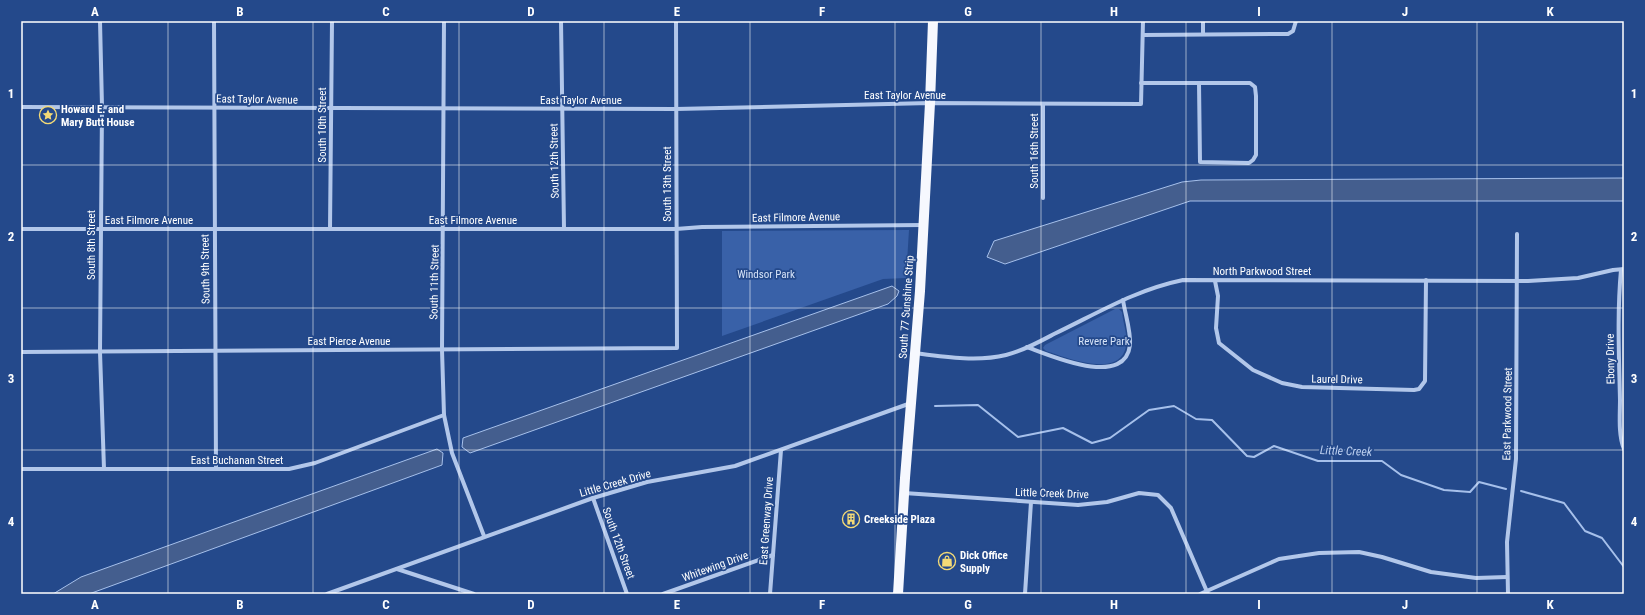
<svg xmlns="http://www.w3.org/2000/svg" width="1645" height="615" font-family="'Roboto Condensed',sans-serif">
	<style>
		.green { fill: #3961a8 }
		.water { fill: #445e8e; stroke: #a6c0eb }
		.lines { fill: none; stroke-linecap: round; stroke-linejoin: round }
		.stream { stroke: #a6c0eb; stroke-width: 2 }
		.minor { stroke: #b2c7ea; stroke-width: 4 }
		.primary { stroke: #f6f8fe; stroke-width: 10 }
		.grid { fill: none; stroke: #fff; stroke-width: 1; stroke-opacity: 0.55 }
		.labels { text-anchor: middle; stroke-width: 3.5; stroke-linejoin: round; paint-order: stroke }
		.street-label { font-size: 11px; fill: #fff; stroke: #24498b }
		.poi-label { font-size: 11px; font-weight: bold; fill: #fff; stroke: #24498b; text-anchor: start }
		.park-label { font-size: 11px; fill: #d6e3f8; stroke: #24498b }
		.water-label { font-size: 12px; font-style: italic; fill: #bed1f1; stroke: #24498b }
		.neatline { fill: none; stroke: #fff; stroke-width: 1.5 }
		.grid-label { font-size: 13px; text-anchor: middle; font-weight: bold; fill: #fff }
	</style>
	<rect width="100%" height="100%" fill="#24498b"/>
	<!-- green -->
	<g class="green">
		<path d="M909 230 906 278 883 279 722 336V231Z"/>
		<path d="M1115 309H1119L1122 312C1123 323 1128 335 1126 346 1120 380 1065 357 1046 351L1043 348 1045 345Z"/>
	</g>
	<!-- water -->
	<g class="water">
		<path d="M1624 178V201H1190L1005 264 987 257 994 241 1182 182 1201 180Z"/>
		<path d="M892 286 899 291 897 296 888 304 470 453 462 447 463 438Z"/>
		<path d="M437 449 443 453 442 465 89 594H53L81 577Z"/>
	</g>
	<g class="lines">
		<!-- stream -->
		<g class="stream">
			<path d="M935 406 978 405 1018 437 1063 428 1092 443 1110 438 1149 410 1174 406 1196 419 1212 420 1247 456 1254 457 1274 446 1318 461H1382L1401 475 1444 490 1470 492 1479 482 1506 489"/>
			<path d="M1521 491 1564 503 1585 531 1602 538 1624 567"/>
		</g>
		<!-- minor -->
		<g class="minor">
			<path d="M100 21 102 107 100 352 104 469"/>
			<path d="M214 21 216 469"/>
			<path d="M444 21 442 350 444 415 452 453 484 536"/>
			<path d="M561 21 564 229"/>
			<path d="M1203 21V34"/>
			<path d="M1143 35 1288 34 1293 31 1296 21"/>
			<path d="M1141 83H1250L1255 87 1256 96V155L1253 160 1249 163 1200 162 1199 83"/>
			<path d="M21 107 676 109 930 103 1141 104 1143 21"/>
			<path d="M1043 198V104"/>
			<path d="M21 229H676L702 227 923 225"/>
			<path d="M330 229 332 21"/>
			<path d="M1621 270C1617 313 1619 356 1620 400 1620 414 1618 435 1624 449"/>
			<path d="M1215 281 1218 296 1216 328 1219 343 1253 370 1282 383 1302 387 1414 390 1419 389 1425 381 1426 280"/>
			<path d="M1027 347C1049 355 1125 389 1130 345 1131 331 1125 314 1123 300"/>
			<path d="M21 352 677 348 676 21"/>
			<path d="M915 353C945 357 977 362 1006 355 1023 351 1039 342 1054 334 1098 313 1135 290 1183 280L1528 281 1578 278 1613 270 1624 269"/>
			<path d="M21 469H289L315 463 444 415"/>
			<path d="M904 493 1078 505 1107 502 1139 493 1158 495 1171 508 1208 594"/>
			<path d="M593 498 627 594"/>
			<path d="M397 569 474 594"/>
			<path d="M327 594 593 498 647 482 735 466 911 403"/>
			<path d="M663 594 773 555"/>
			<path d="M770 594 781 450"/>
			<path d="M1025 594 1031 502"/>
			<path d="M1200 594 1279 559 1319 553 1359 552 1382 557 1431 572 1476 578 1507 577"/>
			<path d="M1508 594 1507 542 1516 459 1517 234"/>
		</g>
		<!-- primary -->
		<path class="primary" d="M898 594 905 478 920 291 930 103 933 21"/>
	</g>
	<!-- grid -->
	<path class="grid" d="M168 21V594M313 21V594M459 21V594M604 21V594M750 21V594M895 21V594M1041 21V594M1186 21V594M1332 21V594M1477 21V594M21 165H1624M21 308H1624M21 450H1624"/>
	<!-- icons -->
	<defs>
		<g id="sight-ring" transform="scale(0.9)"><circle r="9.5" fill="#24498b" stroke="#f4da76" stroke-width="1.5"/><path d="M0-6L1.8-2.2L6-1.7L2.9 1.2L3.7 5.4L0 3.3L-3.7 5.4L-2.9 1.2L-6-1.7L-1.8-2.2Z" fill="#f4da76"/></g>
		<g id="building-ring" transform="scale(0.9)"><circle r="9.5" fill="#24498b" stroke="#f4da76" stroke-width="1.5"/><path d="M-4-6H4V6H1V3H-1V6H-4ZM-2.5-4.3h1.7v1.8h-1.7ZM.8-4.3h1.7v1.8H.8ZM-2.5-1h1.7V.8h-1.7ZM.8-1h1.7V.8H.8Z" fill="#f4da76"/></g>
		<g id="shop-ring" transform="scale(0.9)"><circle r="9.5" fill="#24498b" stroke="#f4da76" stroke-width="1.5"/><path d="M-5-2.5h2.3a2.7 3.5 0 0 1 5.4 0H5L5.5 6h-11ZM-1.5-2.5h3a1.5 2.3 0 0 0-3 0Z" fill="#f4da76"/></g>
	</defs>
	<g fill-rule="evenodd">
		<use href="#sight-ring" x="48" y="115"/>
		<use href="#building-ring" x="851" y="519"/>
		<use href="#shop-ring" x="947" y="561"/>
	</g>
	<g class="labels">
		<!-- street labels -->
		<g class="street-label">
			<text x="905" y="99">East Taylor Avenue</text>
			<text transform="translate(257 99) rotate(1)" y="4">East Taylor Avenue</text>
			<text x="581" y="104">East Taylor Avenue</text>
			<text transform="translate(322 125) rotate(-90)" y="4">South 10th Street</text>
			<text transform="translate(1034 151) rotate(-90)" y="4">South 16th Street</text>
			<text transform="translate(554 161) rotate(-91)" y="4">South 12th Street</text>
			<text transform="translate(667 184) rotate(-90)" y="4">South 13th Street</text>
			<text transform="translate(796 217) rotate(-1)" y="4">East Filmore Avenue</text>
			<text x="149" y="224">East Filmore Avenue</text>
			<text x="473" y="224">East Filmore Avenue</text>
			<text transform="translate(91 245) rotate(-90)" y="4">South 8th Street</text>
			<text transform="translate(205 269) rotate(-91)" y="4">South 9th Street</text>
			<text x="1262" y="275">North Parkwood Street</text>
			<text transform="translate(434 282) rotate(-89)" y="4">South 11th Street</text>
			<text transform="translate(906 307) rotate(-86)" y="4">South 77 Sunshine Strip</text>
			<text x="349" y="345">East Pierce Avenue</text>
			<text transform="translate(1610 359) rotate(-91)" y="4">Ebony Drive</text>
			<text transform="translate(1337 379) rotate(1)" y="4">Laurel Drive</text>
			<text transform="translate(1507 414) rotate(-89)" y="4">East Parkwood Street</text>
			<text x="237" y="464">East Buchanan Street</text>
			<text transform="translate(615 483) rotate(-16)" y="4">Little Creek Drive</text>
			<text transform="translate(1052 493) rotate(2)" y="4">Little Creek Drive</text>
			<text transform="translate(766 521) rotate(-86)" y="4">East Greenway Drive</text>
			<text transform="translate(619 543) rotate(70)" y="4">South 12th Street</text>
			<text transform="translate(715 566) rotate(-20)" y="4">Whitewing Drive</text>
		</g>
		<!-- poi labels -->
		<g class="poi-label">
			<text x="61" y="113">Howard E. and<tspan x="61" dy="13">Mary Butt House</tspan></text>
			<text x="864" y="523">Creekside Plaza</text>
			<text x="960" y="559">Dick Office<tspan x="960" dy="13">Supply</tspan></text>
		</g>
		<!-- park labels -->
		<g class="park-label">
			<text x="766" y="278">Windsor Park</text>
			<text x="1104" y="345">Revere Park</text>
		</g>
		<!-- water labels -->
		<g class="water-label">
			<text transform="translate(1346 451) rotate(2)" y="4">Little Creek</text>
		</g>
	</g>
	<!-- border -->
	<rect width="1645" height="615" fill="none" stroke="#24498b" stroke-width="44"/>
	<rect x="22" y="22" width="1601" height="571" class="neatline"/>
	<g class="grid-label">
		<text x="95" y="16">A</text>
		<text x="240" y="16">B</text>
		<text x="386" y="16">C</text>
		<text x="531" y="16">D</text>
		<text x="677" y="16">E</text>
		<text x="822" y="16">F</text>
		<text x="968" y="16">G</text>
		<text x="1114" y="16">H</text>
		<text x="1259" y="16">I</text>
		<text x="1405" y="16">J</text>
		<text x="1550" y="16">K</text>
		<text x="11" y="98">1</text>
		<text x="1634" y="98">1</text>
		<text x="11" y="241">2</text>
		<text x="1634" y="241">2</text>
		<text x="11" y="383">3</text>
		<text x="1634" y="383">3</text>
		<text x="11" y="526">4</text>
		<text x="1634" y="526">4</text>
		<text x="95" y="609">A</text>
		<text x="240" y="609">B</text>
		<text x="386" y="609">C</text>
		<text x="531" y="609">D</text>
		<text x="677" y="609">E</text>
		<text x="822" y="609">F</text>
		<text x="968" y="609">G</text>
		<text x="1114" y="609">H</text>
		<text x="1259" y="609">I</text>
		<text x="1405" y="609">J</text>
		<text x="1550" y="609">K</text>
	</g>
</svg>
